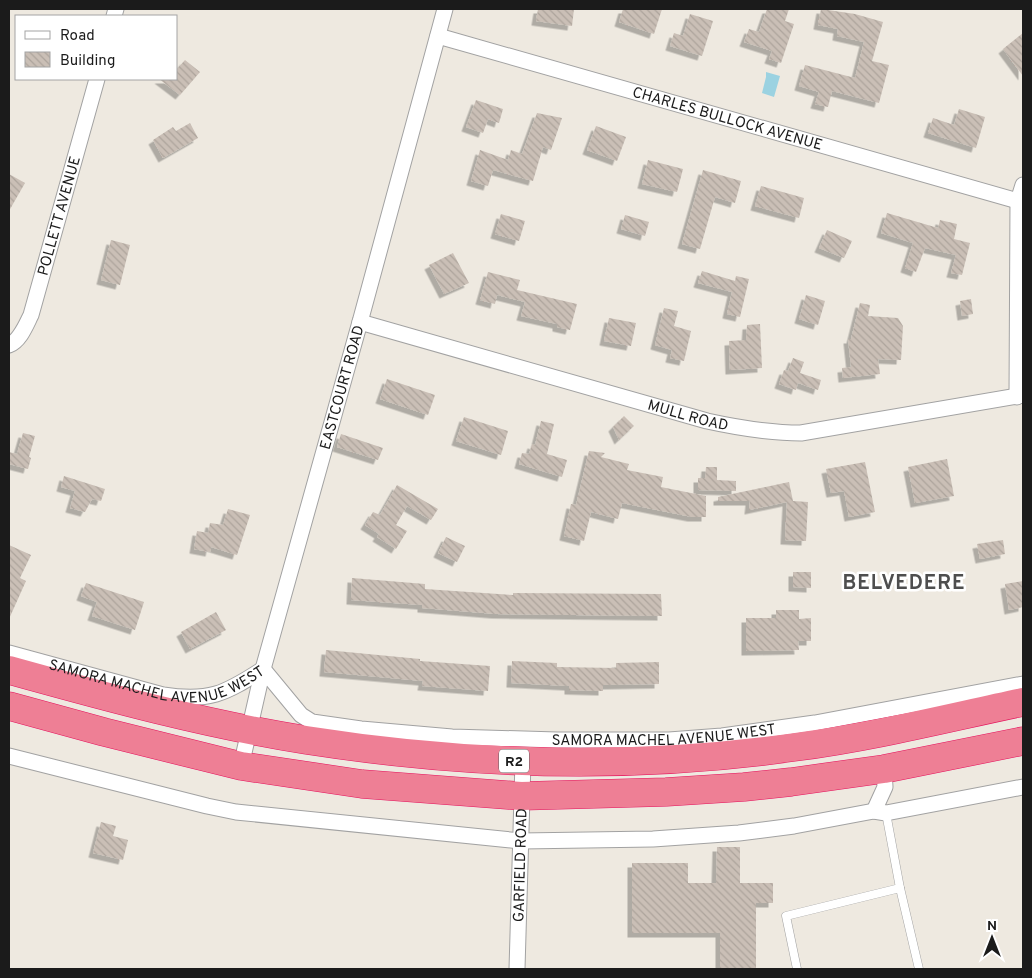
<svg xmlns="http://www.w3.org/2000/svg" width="1032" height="978" font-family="Overpass,sans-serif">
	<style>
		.water { fill: #9bd2e1 }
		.building { fill: url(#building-back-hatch); filter: url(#shadow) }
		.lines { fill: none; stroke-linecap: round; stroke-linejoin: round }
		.lane-casing { stroke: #a2a2a2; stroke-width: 9 }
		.street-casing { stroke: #a2a2a2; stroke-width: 17 }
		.highway-casing { stroke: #e5145e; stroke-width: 29 }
		.lane { stroke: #fff; stroke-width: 8 }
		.street { stroke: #fff; stroke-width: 15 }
		.highway { stroke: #ee7f95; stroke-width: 28 }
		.labels { text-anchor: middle; stroke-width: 5; stroke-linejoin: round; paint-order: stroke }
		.shield { fill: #fff; stroke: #5f5f5f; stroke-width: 1 }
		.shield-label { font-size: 14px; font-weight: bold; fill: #1b1b1b }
		.street-label { font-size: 15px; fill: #1b1b1b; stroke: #fff }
		.district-label { font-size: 20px; font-weight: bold; letter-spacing: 1px; fill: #4e4e4e; stroke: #fff }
	</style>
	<defs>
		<pattern id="building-back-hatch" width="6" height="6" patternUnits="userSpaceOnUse" patternTransform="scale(1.25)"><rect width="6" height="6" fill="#cabfb6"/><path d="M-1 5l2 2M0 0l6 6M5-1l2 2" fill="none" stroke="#ada49c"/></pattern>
		<filter id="shadow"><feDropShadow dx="-4.5" dy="4.5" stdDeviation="0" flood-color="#0004"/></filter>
	</defs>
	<rect width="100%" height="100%" fill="#eee9e0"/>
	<!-- water -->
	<path class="water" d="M766 72 780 76 774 97 762 93 766 77Z"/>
	<!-- building -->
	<g class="building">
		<path d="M538 9H574L572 26 536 21Z"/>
		<path d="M623 9H662L654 34 619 22Z"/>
		<path d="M767 9H789L785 21 794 24 781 63 769 59 772 51 744 42 749 29 759 32Z"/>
		<path d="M821 9 855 14 883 22 872 61 889 65 879 103 832 91 828 107 815 104 819 92 799 86 805 65 855 78 864 42 837 36 838 29 818 25Z"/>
		<path d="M690 14 713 21 702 56 670 46 674 33 683 36Z"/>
		<path d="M1023 33V76L1003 49Z"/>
		<path d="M185 60 200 72 180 95 159 79H176V70Z"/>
		<path d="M476 100 503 109 499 123 488 119 483 133 466 127Z"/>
		<path d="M959 109 985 117 976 148 928 133 933 118 954 125Z"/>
		<path d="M537 113 562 118 551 150 543 147 533 181 493 170 488 186 471 181 480 150 508 160 511 150 522 154Z"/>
		<path d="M190 123 198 138 163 158 153 140 173 127 176 131Z"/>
		<path d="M596 126 626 137 617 161 587 150Z"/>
		<path d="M648 160 683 169 677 192 642 184Z"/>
		<path d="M703 170 741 181 735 203 715 197 700 249 682 244Z"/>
		<path d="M9 174 25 183 9 211Z"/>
		<path d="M761 186 804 198 799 218 755 206Z"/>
		<path d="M887 213 938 228 940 220 957 224 954 239 970 243 962 275 951 273 956 255 925 248 916 272 905 268 913 243 881 233Z"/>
		<path d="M501 214 525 221 519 241 495 234Z"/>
		<path d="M625 215 649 222 645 236 621 229Z"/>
		<path d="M827 230 852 241 844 258 819 248Z"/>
		<path d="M111 240 130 245 120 285 101 280Z"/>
		<path d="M453 253 469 283 444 294 429 265Z"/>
		<path d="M702 271 735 281 736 276 749 279 740 317 727 314 732 292 698 283Z"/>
		<path d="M488 272 520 280 517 290 577 304 570 330 557 327V324L521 316 525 302 497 295 495 304 480 300Z"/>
		<path d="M806 295 825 301 818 325 799 319Z"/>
		<path d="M971 299 973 314 962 316 960 301Z"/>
		<path d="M860 303 870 305 868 316 898 318 903 326 901 360 878 359 880 374 843 378 842 368 851 367 848 339H851Z"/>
		<path d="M664 308 678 311 674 326 691 331 684 361 670 358 672 350 655 345Z"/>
		<path d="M609 318 636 323 631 346 604 341Z"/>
		<path d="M760 324 762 368 730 370 729 341 746 340 747 325Z"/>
		<path d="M793 358 804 362 800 373 821 380 818 390 798 383 796 390 779 384 784 370 788 371Z"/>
		<path d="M387 379 435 395 428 415 380 399Z"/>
		<path d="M624 416 634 426 619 440 613 427Z"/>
		<path d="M464 417 508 431 501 455 456 441Z"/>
		<path d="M541 421 554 424 547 454 567 460 562 477 519 464 522 453 529 454 532 444 535 445Z"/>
		<path d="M23 433 35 436 29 457 31 458 28 469 9 464V452L17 454Z"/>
		<path d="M341 434 383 448 378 460 337 447Z"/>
		<path d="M589 451 605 453 601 457 629 464 627 470 663 477 661 487 706 496V517H692L622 503 618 519 591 512 584 541 564 536 571 504 576 505Z"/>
		<path d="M947 459 954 496 915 503 908 467Z"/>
		<path d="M865 462 875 512 849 517 844 491 831 493 826 469Z"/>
		<path d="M706 467H717V480L736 481V491L698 490V478H705Z"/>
		<path d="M64 476 105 489 101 501 92 499 85 512 70 508 75 491 61 487Z"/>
		<path d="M789 482 793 501 808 502 806 541 785 540 787 502 749 510 750 501H718V497Z"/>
		<path d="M397 485 438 509 431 520 407 506 396 525 407 531 396 549 377 537 379 534 365 525 373 512 380 515Z"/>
		<path d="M228 509 250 515 237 555 211 547 210 552 194 549 197 531 208 533 210 523 223 525Z"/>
		<path d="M446 537 465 546 457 562 438 553Z"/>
		<path d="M1003 540 1005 554 980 559 977 544Z"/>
		<path d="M9 545 31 555 20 578 26 581 9 619Z"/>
		<path d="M793 572H811V588L793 587Z"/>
		<path d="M352 578 425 584V589L513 595V593L661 594 662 616 496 614 422 608V605L351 600Z"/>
		<path d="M1023 581V607L1009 610 1005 584Z"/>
		<path d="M86 583 144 602 135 630 92 616 97 602 81 596Z"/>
		<path d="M776 610H799V619L811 618V641H798L799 650 746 651V618H776Z"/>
		<path d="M216 612 226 630 190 649 181 632Z"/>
		<path d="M326 650 420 659V661L490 666 488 691 422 686 423 681 324 672Z"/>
		<path d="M512 661 557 663V667L616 668V663L659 662V684L603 685V691L569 690V686L511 683Z"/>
		<path d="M101 822 116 826 113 836 128 840 123 860 93 853Z"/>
		<path d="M717 847H740V883H773V903H756V969H720V933H632V863H688V883H716Z"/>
	</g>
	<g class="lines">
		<!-- lane casing -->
		<g class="lane-casing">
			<g id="lane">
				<path d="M886 813 900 888 919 969"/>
				<path d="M797 969 786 916 900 888"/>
			</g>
		</g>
		<!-- street casing -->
		<g class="street-casing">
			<g id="street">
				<path d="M114 16 116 9"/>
				<path id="s1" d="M438 36 1018 201"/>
				<path id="s2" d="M360 322 707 421C739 428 769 433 801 433L1023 395"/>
				<path id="s3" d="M9 345C20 341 26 325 31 315L97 79"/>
				<path d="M1017 397 1018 201 1023 185"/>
				<path id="s4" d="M9 653 163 695C209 702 225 694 263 669L301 715 312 722 361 729 452 737 557 740H669L722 736 815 723 1023 684"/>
				<path d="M9 756 207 806 236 812 521 841 653 839 739 833 794 826 874 811 886 813 1023 787"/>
				<path id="s5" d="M241 766 263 669 360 322 445 9"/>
				<path d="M874 811 885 787 884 769"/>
				<path id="s6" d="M517 969 523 761"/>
			</g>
		</g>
		<!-- highway casing -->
		<g class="highway-casing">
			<g id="highway">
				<path d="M9 670C106 697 205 724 306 740 466 765 633 770 795 747 872 737 947 718 1023 702"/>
				<path d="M9 706 104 732 241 766 362 784 521 796 666 792 744 787 791 782 884 769 1023 741"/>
			</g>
		</g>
		<!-- lane -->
		<use href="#lane" class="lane"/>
		<!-- street -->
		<use href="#street" class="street"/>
		<!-- highway -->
		<use href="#highway" class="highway"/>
	</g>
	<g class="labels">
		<!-- shield labels -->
		<rect class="shield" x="499" y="749.5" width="30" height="23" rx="4"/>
		<g class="shield-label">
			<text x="514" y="766">R2</text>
		</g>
		<!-- street labels -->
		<g class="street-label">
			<text dy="5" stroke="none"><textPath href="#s1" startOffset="301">CHARLES BULLOCK AVENUE</textPath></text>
			<text dy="5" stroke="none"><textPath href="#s3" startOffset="141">POLLETT AVENUE</textPath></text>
			<text dy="5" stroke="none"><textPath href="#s5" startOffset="392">EASTCOURT ROAD</textPath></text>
			<text dy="5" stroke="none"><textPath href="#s2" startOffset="341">MULL ROAD</textPath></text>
			<text dy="5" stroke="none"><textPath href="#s4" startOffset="154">SAMORA MACHEL AVENUE WEST</textPath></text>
			<text dy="5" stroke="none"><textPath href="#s4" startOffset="692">SAMORA MACHEL AVENUE WEST</textPath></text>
			<text dy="5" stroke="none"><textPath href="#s6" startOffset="104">GARFIELD ROAD</textPath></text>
		</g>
		<!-- district labels -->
		<g class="district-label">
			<text x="904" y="589">BELVEDERE</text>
		</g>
	</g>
	<!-- border -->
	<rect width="1032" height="978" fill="none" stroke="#1b1b1b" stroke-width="20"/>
	<!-- legend -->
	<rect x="15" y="15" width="162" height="65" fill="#ffffff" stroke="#a4a4a4"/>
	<rect x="25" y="31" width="25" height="8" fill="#ffffff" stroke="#a4a4a4"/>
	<text x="60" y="40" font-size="15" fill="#1b1b1b">Road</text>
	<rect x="25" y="52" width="25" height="15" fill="url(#building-back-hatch)" stroke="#a4a4a4"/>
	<text x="60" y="65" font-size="15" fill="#1b1b1b">Building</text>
	<!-- north arrow -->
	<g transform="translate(992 938)" stroke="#ffffff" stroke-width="4" paint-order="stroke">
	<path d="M0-4L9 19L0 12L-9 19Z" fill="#1b1b1b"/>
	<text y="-8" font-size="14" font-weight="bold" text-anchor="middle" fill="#1b1b1b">N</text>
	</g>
</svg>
